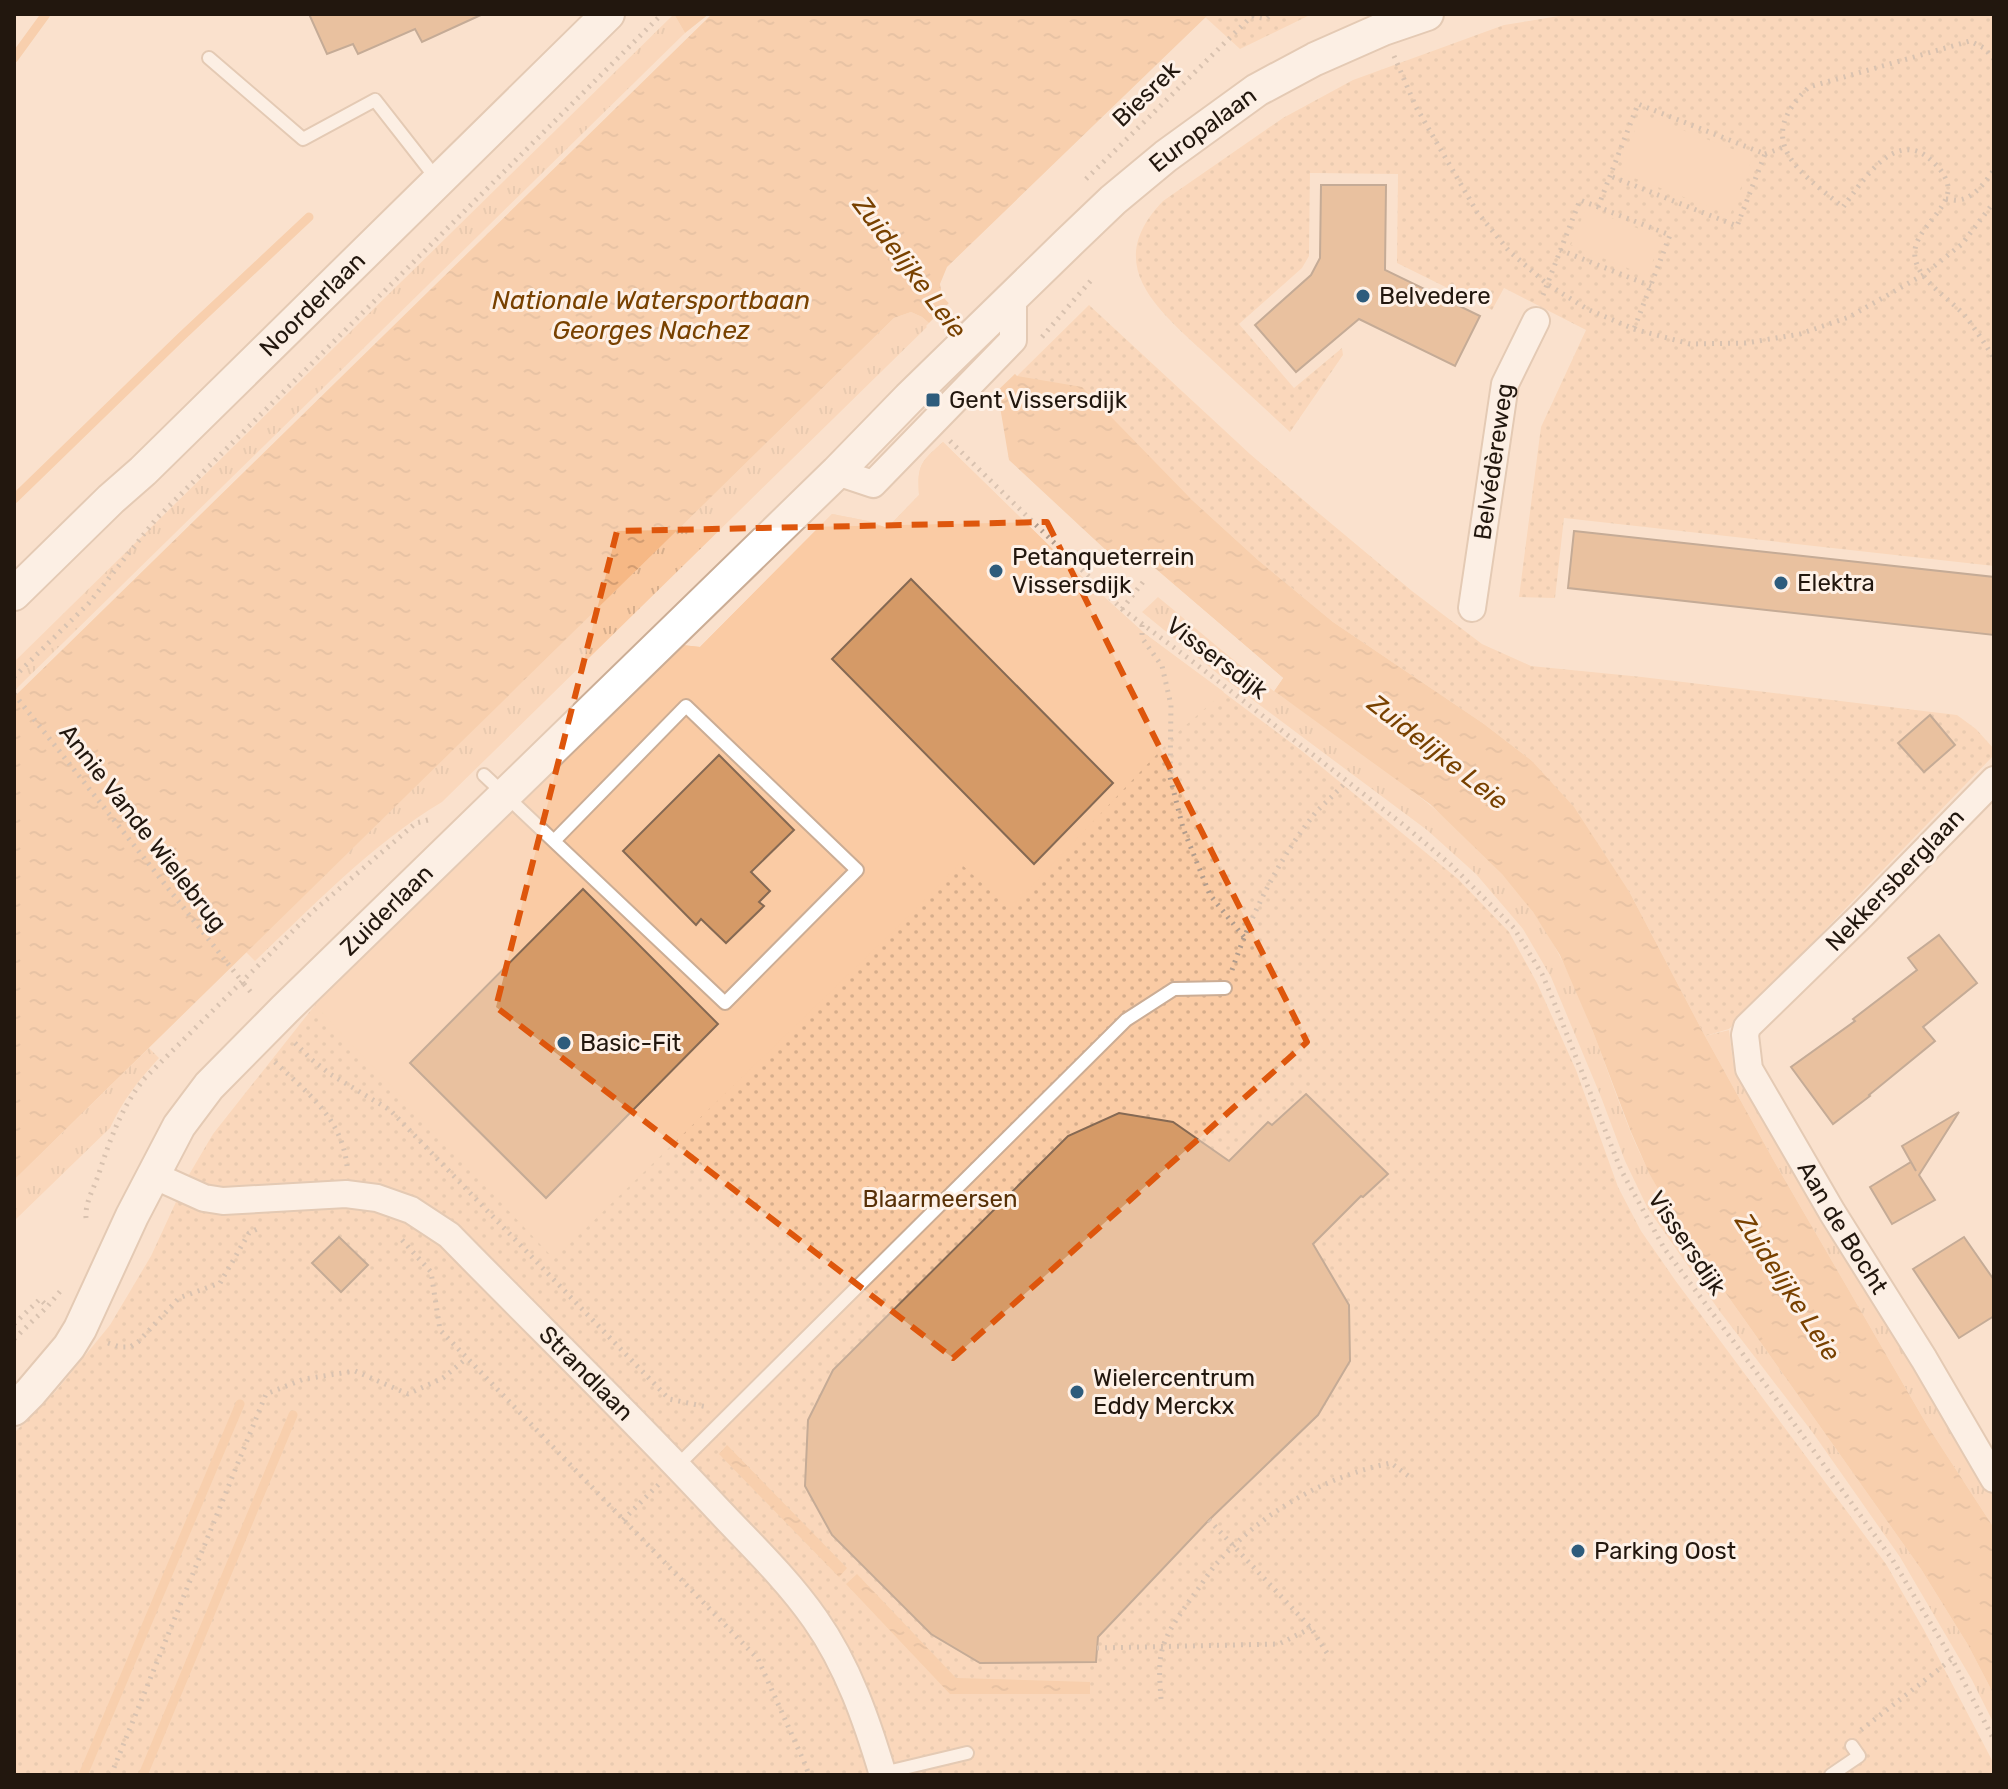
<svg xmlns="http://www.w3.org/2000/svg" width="2008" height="1789" font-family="Rubik,sans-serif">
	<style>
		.grass { fill: url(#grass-tufts) }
		.park { fill: url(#park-dots) }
		.pitch { fill: #facba4 }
		.water { fill: url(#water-ripples) }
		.pier { fill: #fae1cd }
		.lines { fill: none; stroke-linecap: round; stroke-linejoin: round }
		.stream { stroke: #f6b885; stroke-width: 9 }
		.building { fill: #d59a67; stroke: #856953; stroke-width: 2 }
		.service-casing { stroke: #cbad95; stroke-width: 16 }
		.minor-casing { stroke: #cbad95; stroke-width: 30 }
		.tertiary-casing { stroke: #cbad95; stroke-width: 36 }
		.path { stroke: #b19c8c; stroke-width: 5; stroke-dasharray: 2 6; stroke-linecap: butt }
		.service { stroke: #fff; stroke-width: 12 }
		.minor { stroke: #fff; stroke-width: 26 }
		.tertiary { stroke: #fff; stroke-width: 32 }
		.path-bridge { stroke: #b19c8c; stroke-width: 5; stroke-dasharray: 2 6; stroke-linecap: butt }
		.marked { fill: none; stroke: #de560c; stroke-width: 6; stroke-dasharray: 16 10; stroke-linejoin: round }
		.poi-dot { fill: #2e5c7c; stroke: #fef1e7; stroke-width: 3 }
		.labels { text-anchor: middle; stroke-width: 6; stroke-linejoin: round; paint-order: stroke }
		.street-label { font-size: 24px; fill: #22170e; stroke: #fef1e7 }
		.poi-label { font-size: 24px; fill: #22170e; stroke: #fef1e7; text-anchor: start }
		.park-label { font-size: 24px; fill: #573007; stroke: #fef1e7 }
		.water-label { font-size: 26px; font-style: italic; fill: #784100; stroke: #fef1e7 }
	</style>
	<defs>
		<pattern id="grass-tufts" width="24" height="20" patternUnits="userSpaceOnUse" patternTransform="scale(2)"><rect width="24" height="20" fill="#facba4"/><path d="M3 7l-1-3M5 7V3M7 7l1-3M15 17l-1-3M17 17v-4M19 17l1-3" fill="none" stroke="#d6ae8c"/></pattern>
		<pattern id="park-dots" width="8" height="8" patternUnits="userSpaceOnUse" patternTransform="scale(2)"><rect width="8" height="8" fill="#facba4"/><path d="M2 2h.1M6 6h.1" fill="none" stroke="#d6ae8c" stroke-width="1.8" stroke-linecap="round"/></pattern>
		<pattern id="water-ripples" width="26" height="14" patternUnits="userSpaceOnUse" patternTransform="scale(2)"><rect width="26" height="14" fill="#f6b885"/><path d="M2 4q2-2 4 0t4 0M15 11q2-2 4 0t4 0" fill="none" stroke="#d39d72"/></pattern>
	</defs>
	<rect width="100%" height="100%" fill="#fae1cd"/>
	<!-- grass -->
	<g class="grass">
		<path d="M674 14 685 33 14 691V662Z"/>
		<path d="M911 312 922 317 930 324 442 802C372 844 314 905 255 961L246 952 894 318Z"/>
		<path d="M1158 597C1198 630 1238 665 1281 696 1370 760 1468 821 1533 912 1580 978 1601 1059 1631 1133 1645 1167 1663 1198 1681 1230L1921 1569 1968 1645 1994 1695V1724L1972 1680 1900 1557 1813 1433 1721 1313 1648 1209 1625 1161 1601 1097 1551 977 1523 929 1476 874 1427 830 1218 674 1142 612Z"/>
		<path d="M1729 1030 1733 1062 1742 1065 1744 1082 1910 1363 1994 1493V1528L1927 1425 1774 1161 1705 1036Z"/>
		<path d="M149 1048 159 1058C138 1081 123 1100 110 1128L14 1221V1180Z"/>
	</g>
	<!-- park -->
	<g class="park">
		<path d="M1209 14H1312L1240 49 1205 17Z"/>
		<path d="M1571 14H1994V566L1564 518 1555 598 1519 597 1541 427 1586 330 1504 288 1492 310 1397 263 1398 174 1310 173 1309 256 1302 268 1239 324 1294 388 1342 348 1343 355 1290 432C1263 407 1236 382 1209 357 1160 311 1100 266 1163 201L1283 118 1353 80 1504 25Z"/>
		<path d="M1089 305 1250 454 1315 510 1412 591 1482 644 1531 666 1642 677 1957 715 1976 729 1994 749V755L1729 1029 1705 1036 1630 893 1531 760 1484 724 1333 622 1258 560 1191 499 1017 376Z"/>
		<path d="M943 442 1070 566 1144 633 1302 751 1458 879 1509 932 1537 983 1576 1070 1618 1187 1641 1231 1675 1280 1886 1564 1924 1630 1994 1764V1775H14V1433L56 1391 110 1325 151 1256 187 1178 213 1134 315 1005 682 645 700 647 832 514 868 521 887 528 919 495C917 464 921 462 943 442Z"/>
	</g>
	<!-- pitch -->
	<g class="pitch">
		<path d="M1641 114 1753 157 1730 215 1619 172Z"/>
		<path d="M1586 208 1662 238 1647 276 1571 245Z"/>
		<path d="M943 442 1070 566 1144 633 1224 692 1178 732 1010 909 960 863 912 913 554 1259 315 1005 682 645 700 647 832 514 868 521 887 528 919 495C917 464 921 462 943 442Z"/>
	</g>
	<!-- water -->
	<g class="water">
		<path d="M674 14H709L685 33Z"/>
		<path d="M712 14H1209L947 267 940 284 942 296 1017 376 1082 387 1191 499 1258 560 1333 622 1484 724 1531 760 1574 807 1630 893 1705 1036 1774 1161 1927 1425 1994 1528V1695L1968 1645 1921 1569 1681 1230 1649 1173 1631 1132 1592 1029 1560 955 1533 912 1502 874 1430 804 1274 691 1283 678 1135 551 1123 566 1009 460 998 395 930 324 922 317 911 312 894 318 14 1180V697Z"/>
		<path d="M727 1445 847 1568 839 1577 719 1454Z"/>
		<path d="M857 1574 956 1678 1090 1682V1694H950L846 1584Z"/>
	</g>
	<!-- pier -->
	<g class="pier">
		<path d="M951 301 1018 371 993 395 926 326Z"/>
		<path d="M1134 551 1283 678 1274 691 1270 688 1278 678 1135 557 1126 568 1123 566Z"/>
	</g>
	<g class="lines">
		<!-- stream -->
		<g class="stream">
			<path d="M14 58 46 14"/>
			<path d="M14 499 181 337 309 217"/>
			<path d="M83 1775 240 1404"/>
			<path d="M143 1775 293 1415"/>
		</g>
	</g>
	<!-- building -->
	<g class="building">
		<path d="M309 14H483L422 42 415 29 358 54 353 44 327 54Z"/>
		<path d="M1321 185H1386L1385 270 1480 316 1455 366 1359 319 1296 372 1255 325 1311 275 1320 258Z"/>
		<path d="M1574 531 1994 577V635L1568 588Z"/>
		<path d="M911 579 1113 783 1034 864 832 659Z"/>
		<path d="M1930 715 1955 745 1924 772 1898 743Z"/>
		<path d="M719 755 794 830 751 872 770 891 759 902 764 906 726 943 701 919 696 925 623 851Z"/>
		<path d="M583 889 718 1024 546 1198 410 1063Z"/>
		<path d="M1939 935 1977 983 1923 1027 1935 1041 1869 1095 1870 1096 1833 1124 1791 1067 1855 1021 1853 1019 1917 970 1908 958Z"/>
		<path d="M1306 1094 1388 1174 1363 1197 1361 1196 1313 1244 1349 1305 1350 1361 1318 1415 1209 1520 1098 1637 1096 1662 980 1663 931 1634 832 1535 805 1486 808 1420 833 1370 1068 1136 1119 1113 1173 1122 1229 1161 1268 1122 1272 1125Z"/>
		<path d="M1959 1112 1919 1175 1935 1200 1892 1224 1870 1187 1911 1162 1916 1171 1902 1146Z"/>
		<path d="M339 1237 368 1265 341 1292 312 1263Z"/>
		<path d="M1964 1237 1994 1280V1316L1959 1338 1913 1269Z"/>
	</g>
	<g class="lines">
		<!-- service casing -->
		<g class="service-casing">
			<g id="service">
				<path d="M209 58 303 139 375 100 436 178"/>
				<path d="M484 775 725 1003 857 870 686 706 554 841"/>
				<path d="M677 1466 1126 1020 1174 989 1225 988"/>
				<path d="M883 1773 967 1753"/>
				<path d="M1831 1775 1859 1756 1852 1746"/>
			</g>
		</g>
		<!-- minor casing -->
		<g class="minor-casing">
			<g id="minor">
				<path d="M837 472 873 484 1013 340V298"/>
				<path id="s1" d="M1472 608 1505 384 1536 321"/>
				<path id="s2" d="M1994 780 1862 915 1747 1027 1745 1035 1749 1069 1832 1212 1924 1359 1994 1479"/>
				<path id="s3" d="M153 1175 204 1198 223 1201 346 1194 377 1198 411 1210 449 1235C536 1324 625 1410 710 1501 745 1539 785 1576 815 1619 848 1666 867 1721 883 1775"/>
			</g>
		</g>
		<!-- tertiary casing -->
		<g class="tertiary-casing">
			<g id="tertiary">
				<path id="s4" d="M14 594 111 499 143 471 608 14"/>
				<path id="s5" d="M14 1409 30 1393 69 1347 80 1329 132 1216 179 1126 209 1086 285 1009 837 472 909 398 1067 244 1113 200 1166 156 1257 90 1315 59 1383 29 1427 14"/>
			</g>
		</g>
		<!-- path -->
		<g class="path">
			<path d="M1252 16 1266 19 1271 14"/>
			<path d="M1394 56 1416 107 1477 212 1509 251 1547 284 1587 309 1634 329 1690 344 1746 343 1800 334 1849 317 1923 275 1962 244 1994 202"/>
			<path d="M1994 59 1984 48 1970 41 1809 87C1752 141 1798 171 1843 207 1863 181 1896 126 1932 161 1939 167 1946 176 1948 186 1951 210 1911 231 1915 257 1918 281 1951 299 1966 317 1976 330 1985 344 1994 358"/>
			<path d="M1765 154 1784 147"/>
			<path d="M1086 179 1254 14"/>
			<path d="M1946 199C1951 199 1955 201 1959 200 1974 198 1986 181 1994 170"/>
			<path d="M1598 207 1638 104 1765 154 1737 226 1610 176"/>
			<path d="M1560 250 1651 286"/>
			<path d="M1543 295 1580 200 1670 235 1634 329"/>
			<path d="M1042 337 1093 278"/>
			<path d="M950 441 1122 609 1188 658 1405 826 1451 865 1514 928 1542 974 1552 997 1621 1170 1664 1248 1774 1396 1892 1559 1952 1659 1994 1740"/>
			<path d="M1122 609 1143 582"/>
			<path d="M1142 625V638L1162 666 1171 705 1170 777 1183 828 1210 895 1244 937"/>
			<path d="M14 677 89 603 156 519 662 14"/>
			<path d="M1232 970C1251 915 1279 858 1316 812 1326 802 1337 792 1347 781"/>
			<path d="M244 984 254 996"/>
			<path d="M295 1043 311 1059 330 1074 390 1110 669 1399 707 1407"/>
			<path d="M275 1062C307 1093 342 1118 347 1166"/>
			<path d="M86 1218C85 1203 93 1190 98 1176 110 1140 121 1107 145 1078L312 912 416 823 432 819"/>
			<path d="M402 1240 431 1272 440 1330 758 1659 805 1764 809 1775"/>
			<path d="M14 1324 40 1299 48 1307"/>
			<path d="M14 1339 47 1307 63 1288"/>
			<path d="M108 1343 120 1347H130L138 1342 179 1298 220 1283 249 1233 259 1228"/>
			<path d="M623 1520 659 1484"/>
			<path d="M1209 1520 1311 1628 1327 1653"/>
			<path d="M1097 1648 1279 1644 1311 1628"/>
			<path d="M1161 1699C1160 1682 1158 1667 1162 1650 1167 1631 1181 1613 1192 1597 1201 1586 1208 1573 1218 1562 1262 1512 1326 1476 1391 1463L1411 1478"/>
			<path d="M1861 1730 1952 1659"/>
			<path d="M111 1775 266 1394 304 1379 355 1371 408 1394 443 1378 467 1358"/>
		</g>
		<!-- service -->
		<use href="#service" class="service"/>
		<!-- minor -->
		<use href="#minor" class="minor"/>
		<!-- tertiary -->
		<use href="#tertiary" class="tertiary"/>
		<!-- path-bridge -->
		<path class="path-bridge" d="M14 694 244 984"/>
	</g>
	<!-- marked area -->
	<path d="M0 0H2008V1789H0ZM1047 522 1307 1042 953 1358 496 1007 617 531Z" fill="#fae1cd" fill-opacity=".55" fill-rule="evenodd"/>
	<path class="marked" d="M1047 522 1307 1042 953 1358 496 1007 617 531Z"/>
	<!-- markers -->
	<g class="poi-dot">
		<circle cx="1363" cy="296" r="8"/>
		<rect x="925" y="392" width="16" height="16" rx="4"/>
		<circle cx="996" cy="571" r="8"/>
		<circle cx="1781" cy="583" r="8"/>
		<circle cx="564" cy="1043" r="8"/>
		<circle cx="1077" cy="1392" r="8"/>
		<circle cx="1578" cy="1551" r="8"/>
	</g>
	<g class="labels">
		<!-- street labels -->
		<g class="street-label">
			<text transform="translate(1146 94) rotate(-44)" y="8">Biesrek</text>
			<text dy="8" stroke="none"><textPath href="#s5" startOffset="1760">Europalaan</textPath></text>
			<text dy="8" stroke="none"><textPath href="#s4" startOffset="416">Noorderlaan</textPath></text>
			<text dy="8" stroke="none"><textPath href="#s1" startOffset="148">Belvédèreweg</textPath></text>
			<text transform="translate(1217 658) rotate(37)" y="8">Vissersdijk</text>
			<text transform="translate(143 828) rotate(52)" y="8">Annie Vande Wielebrug</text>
			<text transform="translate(1895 880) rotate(-46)" y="8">Nekkersberglaan</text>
			<text dy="8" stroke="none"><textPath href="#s5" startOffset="630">Zuiderlaan</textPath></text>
			<text dy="8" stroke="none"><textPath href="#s2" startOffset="576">Aan de Bocht</textPath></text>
			<text transform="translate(1687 1243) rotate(56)" y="8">Vissersdijk</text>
			<text dy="8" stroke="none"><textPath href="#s3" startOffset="506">Strandlaan</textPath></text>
		</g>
		<!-- poi labels -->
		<g class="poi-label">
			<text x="1379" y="304">Belvedere</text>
			<text x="949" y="408">Gent Vissersdijk</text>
			<text x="1012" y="565">Petanqueterrein<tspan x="1012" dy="28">Vissersdijk</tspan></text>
			<text x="1797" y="591">Elektra</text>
			<text x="580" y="1051">Basic-Fit</text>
			<text x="1093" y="1386">Wielercentrum<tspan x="1093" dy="28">Eddy Merckx</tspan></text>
			<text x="1594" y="1559">Parking Oost</text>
		</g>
		<!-- park labels -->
		<g class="park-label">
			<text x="940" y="1207">Blaarmeersen</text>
		</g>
		<!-- water labels -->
		<g class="water-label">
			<text transform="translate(910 267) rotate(53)" y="9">Zuidelijke Leie</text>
			<text x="651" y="309">Nationale Watersportbaan<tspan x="651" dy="30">Georges Nachez</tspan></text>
			<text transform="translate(1438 752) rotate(38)" y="9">Zuidelijke Leie</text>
			<text transform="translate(1788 1287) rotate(57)" y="9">Zuidelijke Leie</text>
		</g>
	</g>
	<!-- border -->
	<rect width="2008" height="1789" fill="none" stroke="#22170e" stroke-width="32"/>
</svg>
